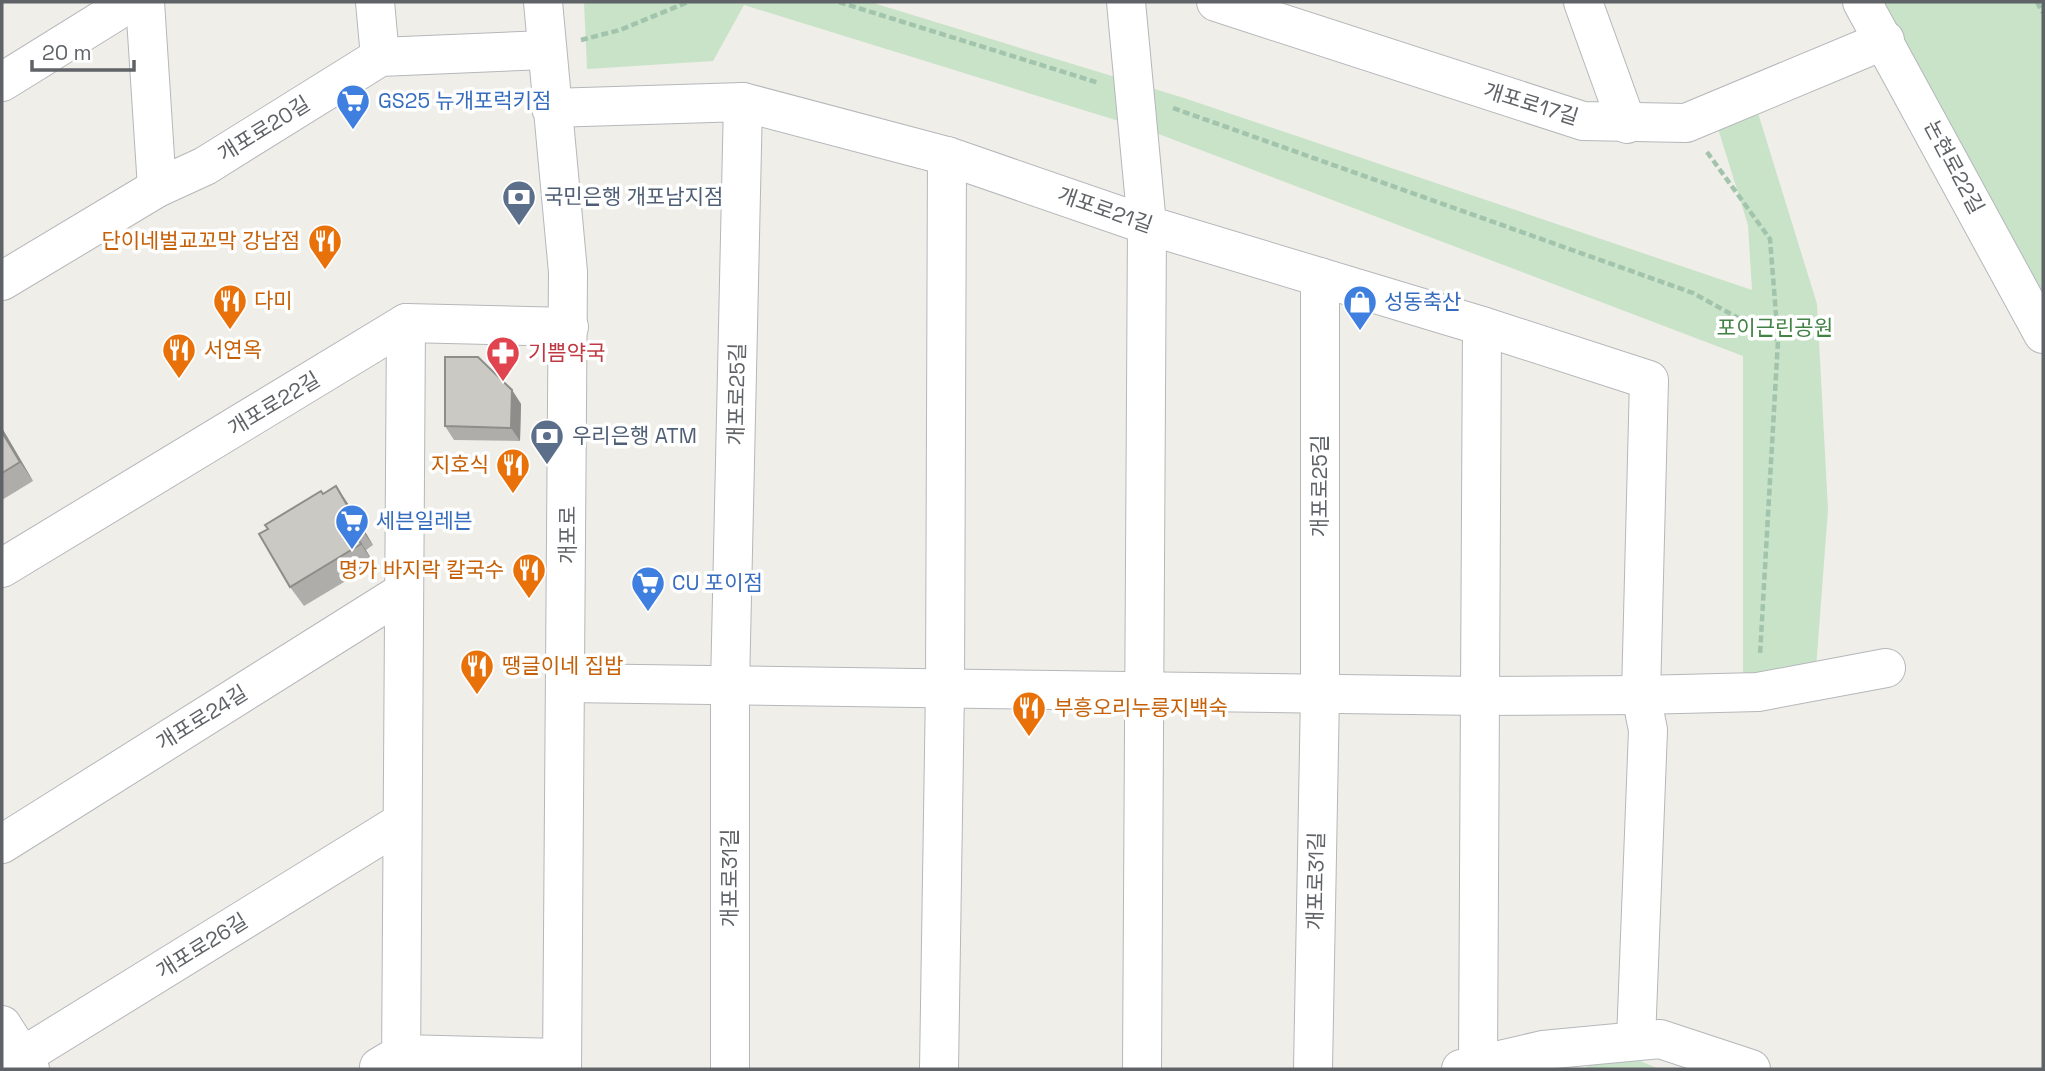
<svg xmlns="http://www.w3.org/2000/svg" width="2045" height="1071" font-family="'Space Grotesk','Noto Sans KR',sans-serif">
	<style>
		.green { fill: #c8e3c8 }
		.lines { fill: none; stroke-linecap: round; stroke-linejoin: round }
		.minor-casing { stroke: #b5b7bb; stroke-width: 40 }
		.path { stroke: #a2c3ac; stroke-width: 4.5; stroke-dasharray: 7 3.5; stroke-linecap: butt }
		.minor { stroke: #fff; stroke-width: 38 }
		.wall { fill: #afada9 }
		.shaded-wall { fill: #8e8d89 }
		.building { fill: #cbc9c4; stroke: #8e8d89; stroke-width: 2 }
		.labels { text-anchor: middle; stroke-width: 7; stroke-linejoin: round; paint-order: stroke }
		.shop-label { font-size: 21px; fill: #366cbe; stroke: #fff; text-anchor: start }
		.street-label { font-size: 21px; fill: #5f6266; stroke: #fff }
		.service-label { font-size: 21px; fill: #4e5e75; stroke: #fff; text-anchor: start }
		.food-label { font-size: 21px; fill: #c56008; stroke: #fff; text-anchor: start }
		.park-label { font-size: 21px; fill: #428245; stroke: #fff }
		.health-label { font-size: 21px; fill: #be3a42; stroke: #fff; text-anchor: start }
	</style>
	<rect width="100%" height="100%" fill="#efeee8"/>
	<!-- green -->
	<g class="green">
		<path d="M584 2H870L1184 98 1752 290 1748 225 1716 122 1754 100 1817 304 1828 510 1816 668 1743 680V356L1148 130 744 5 713 61 587 69Z"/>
		<path d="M1874 2H2043V297Z"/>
		<path d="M1617 1051 1659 1069H1583Z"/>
	</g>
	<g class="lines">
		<!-- minor casing -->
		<g class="minor-casing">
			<g id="minor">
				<path d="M145 2 157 188"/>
				<path d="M375 2 380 57"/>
				<path d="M543 2 568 272 562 1069"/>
				<path d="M1126 2 1147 225 1142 1069"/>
				<path d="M1216 2 1583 121 1686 123 1885 40"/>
				<path d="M1583 2 1627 124"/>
				<path d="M1862 2 2043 334"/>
				<path d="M2 82 131 2"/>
				<path d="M551 108 743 102 947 156 1147 225 1482 326 1649 380 1641 695 1648 730 1636 1040"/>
				<path d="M2 281 157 188 205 166 380 57 546 50"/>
				<path d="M2 568 406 323 569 327"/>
				<path d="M567 683 1480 696 1641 695 1758 692 1886 668"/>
				<path d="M2 844 403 592"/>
				<path d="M2 1025 30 1069"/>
				<path d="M1478 1065 1482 326"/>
				<path d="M379 1067 401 1054 562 1058"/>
				<path d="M2 1069 402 822"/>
				<path d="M401 1069 406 323"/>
				<path d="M730 1069V686L743 102"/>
				<path d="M939 1069 945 688 947 156"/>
				<path d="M1313 1069 1320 694V277"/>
				<path d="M1461 1069 1543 1050 1660 1039 1751 1069"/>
			</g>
		</g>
		<!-- path -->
		<g class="path">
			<path d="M839 2 1099 83"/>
			<path d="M2037 2 2043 13"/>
			<path d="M581 40 620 30 688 2"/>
			<path d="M1173 108 1693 293 1778 340 1760 655"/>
			<path d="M1707 152 1770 239 1778 340"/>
		</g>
		<!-- minor -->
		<use href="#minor" class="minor"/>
	</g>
	<!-- wall -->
	<g class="wall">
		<path d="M512 390 521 404 520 441 454 440 445 426Z"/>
		<path d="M2 428 33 481 2 500Z"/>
		<path d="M323 494 349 505 373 545 366 550 374 564 304 606 290 587Z"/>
	</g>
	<!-- shaded-wall -->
	<g class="shaded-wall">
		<path d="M512 390 521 404 520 441 511 428Z"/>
		<path d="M2 428 33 481 20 462 2 432Z"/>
		<path d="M336 486 349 505 373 545 359 526Z"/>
		<path d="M352 530 366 550 374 564 361 544Z"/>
	</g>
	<!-- building -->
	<g class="building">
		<path d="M445 357H478L512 390 511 428 445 426Z"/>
		<path d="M2 432 20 462 2 473Z"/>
		<path d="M336 486 359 526 352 530 361 544 290 587 259 534 268 529 265 525 321 491 323 494Z"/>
	</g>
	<!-- icons -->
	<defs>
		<g id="supermarket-pin" transform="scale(1.75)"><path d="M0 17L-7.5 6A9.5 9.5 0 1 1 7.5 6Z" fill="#3f7fe0" stroke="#fff"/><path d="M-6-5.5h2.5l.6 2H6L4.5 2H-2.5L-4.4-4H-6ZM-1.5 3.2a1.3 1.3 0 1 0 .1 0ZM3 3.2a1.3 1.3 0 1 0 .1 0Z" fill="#fff"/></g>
		<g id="bank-pin" transform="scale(1.75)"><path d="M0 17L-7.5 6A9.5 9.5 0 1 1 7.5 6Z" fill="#5c6f8a" stroke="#fff"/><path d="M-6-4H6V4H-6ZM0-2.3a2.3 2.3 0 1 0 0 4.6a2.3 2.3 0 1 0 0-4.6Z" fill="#fff"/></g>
		<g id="restaurant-pin" transform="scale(1.75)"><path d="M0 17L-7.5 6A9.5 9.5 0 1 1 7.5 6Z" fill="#e8710a" stroke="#fff"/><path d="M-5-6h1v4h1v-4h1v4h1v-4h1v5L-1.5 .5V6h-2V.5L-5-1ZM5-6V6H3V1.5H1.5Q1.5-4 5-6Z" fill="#fff"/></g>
		<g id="shop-pin" transform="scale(1.75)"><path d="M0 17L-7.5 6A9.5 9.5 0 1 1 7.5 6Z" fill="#3f7fe0" stroke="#fff"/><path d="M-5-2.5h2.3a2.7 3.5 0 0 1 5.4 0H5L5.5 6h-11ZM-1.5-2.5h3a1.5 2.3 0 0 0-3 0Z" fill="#fff"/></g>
		<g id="pharmacy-pin" transform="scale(1.75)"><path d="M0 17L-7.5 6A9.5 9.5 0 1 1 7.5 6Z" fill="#e0444e" stroke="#fff"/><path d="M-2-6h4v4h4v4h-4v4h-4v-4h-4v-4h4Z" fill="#fff"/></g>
	</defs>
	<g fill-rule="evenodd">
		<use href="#supermarket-pin" x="353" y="101"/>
		<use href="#bank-pin" x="519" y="197"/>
		<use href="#restaurant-pin" x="325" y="241"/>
		<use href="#restaurant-pin" x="230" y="301"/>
		<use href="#shop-pin" x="1360" y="302"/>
		<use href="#restaurant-pin" x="179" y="350"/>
		<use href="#pharmacy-pin" x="503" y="353"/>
		<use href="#bank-pin" x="547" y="436"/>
		<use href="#restaurant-pin" x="513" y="465"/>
		<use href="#supermarket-pin" x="352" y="521"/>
		<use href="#restaurant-pin" x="529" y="570"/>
		<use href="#supermarket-pin" x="648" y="583"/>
		<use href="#restaurant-pin" x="477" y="666"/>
		<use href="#restaurant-pin" x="1029" y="708"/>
	</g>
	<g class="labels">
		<!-- shop labels -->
		<g class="shop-label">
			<text x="378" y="108">GS25 뉴개포럭키점</text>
			<text x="1384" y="309">성동축산</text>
			<text x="376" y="528">세븐일레븐</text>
			<text x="672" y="590">CU 포이점</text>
		</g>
		<!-- street labels -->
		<g class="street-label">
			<text transform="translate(1531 104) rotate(17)" y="7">개포로17길</text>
			<text transform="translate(264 129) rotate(-32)" y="7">개포로20길</text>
			<text transform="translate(1954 167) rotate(62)" y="7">논현로22길</text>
			<text transform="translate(1105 210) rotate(19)" y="7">개포로21길</text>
			<text transform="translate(737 394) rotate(-89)" y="7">개포로25길</text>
			<text transform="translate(274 404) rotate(-31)" y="7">개포로22길</text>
			<text transform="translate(1320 486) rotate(-90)" y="7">개포로25길</text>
			<text transform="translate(568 535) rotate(-90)" y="7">개포로</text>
			<text transform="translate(202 718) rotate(-32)" y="7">개포로24길</text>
			<text transform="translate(730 878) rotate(-90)" y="7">개포로31길</text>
			<text transform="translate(1316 881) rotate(-89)" y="7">개포로31길</text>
			<text transform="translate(202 946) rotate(-32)" y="7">개포로26길</text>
		</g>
		<!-- service labels -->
		<g class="service-label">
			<text x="544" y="204">국민은행 개포남지점</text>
			<text x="572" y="443">우리은행 ATM</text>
		</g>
		<!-- food labels -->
		<g class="food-label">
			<text x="300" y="248" text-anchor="end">단이네벌교꼬막 강남점</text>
			<text x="254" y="308">다미</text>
			<text x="204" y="357">서연옥</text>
			<text x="489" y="472" text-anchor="end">지호식</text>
			<text x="504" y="577" text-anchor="end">명가 바지락 칼국수</text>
			<text x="502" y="673">땡글이네 집밥</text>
			<text x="1054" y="715">부흥오리누룽지백숙</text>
		</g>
		<!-- park labels -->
		<g class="park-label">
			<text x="1775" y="335">포이근린공원</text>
		</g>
		<!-- health labels -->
		<g class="health-label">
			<text x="528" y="360">기쁨약국</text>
		</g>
	</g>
	<!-- border -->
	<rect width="2045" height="1071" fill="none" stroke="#5f6266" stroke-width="7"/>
	<!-- scale -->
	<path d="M32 60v10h102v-10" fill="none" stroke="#5f6266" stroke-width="3.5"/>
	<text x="42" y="60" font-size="21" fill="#5f6266" stroke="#ffffff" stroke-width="5" paint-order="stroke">20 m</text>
</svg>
